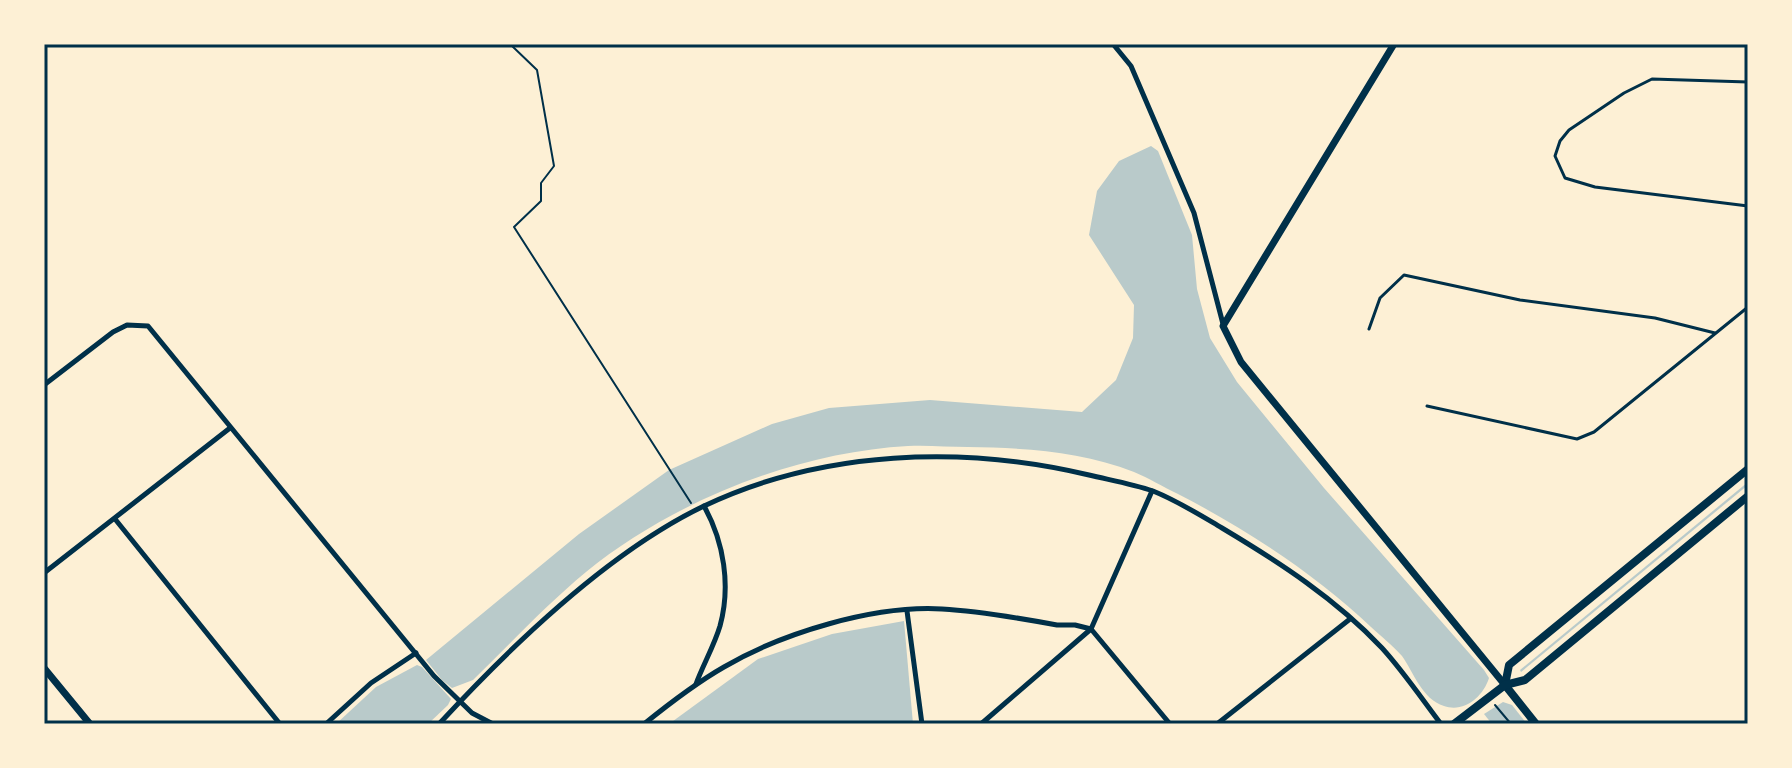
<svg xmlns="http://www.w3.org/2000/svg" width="1792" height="768" font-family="'Space Grotesk',sans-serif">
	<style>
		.green { fill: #b9caca }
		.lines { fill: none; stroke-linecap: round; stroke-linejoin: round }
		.path { stroke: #003049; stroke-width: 2 }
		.service { stroke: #003049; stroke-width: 3 }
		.minor { stroke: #003049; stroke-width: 5 }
		.tertiary { stroke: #003049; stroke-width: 7 }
		.secondary { stroke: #003049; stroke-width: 8 }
		.neatline { fill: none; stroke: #003049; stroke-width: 3 }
	</style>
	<rect width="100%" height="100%" fill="#fdf0d5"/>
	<!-- green -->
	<g class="green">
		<path d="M1151 146 1158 151 1192 235 1197 289 1210 338 1237 382 1324 488 1484 670 1489 678C1483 697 1464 713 1444 706 1422 699 1414 673 1402 656 1393 646 1381 636 1371 627 1315 574 1246 529 1178 494 1163 487 1149 478 1134 472 1081 451 1025 448 968 447 948 447 928 445 908 446 797 452 673 501 586 572 546 605 510 644 473 680L452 688 442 680 426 660 579 534 669 470 772 424 829 408 930 400 1082 412 1116 380 1133 338 1134 305 1089 235 1097 191 1119 161Z"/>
		<path d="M1748 482V485L1521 672 1520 670Z"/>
		<path d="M904 621 913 724H669L758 659 832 634Z"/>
		<path d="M417 665 422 667 451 699 448 705 428 724H336L376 687Z"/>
		<path d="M1503 702 1512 705 1527 724H1492L1484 714Z"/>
	</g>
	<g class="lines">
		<!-- path -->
		<g class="path">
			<path d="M510 44 537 70 554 166 541 183V201L514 227 691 503"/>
			<path d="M1495 705 1511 724"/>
		</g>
		<!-- service -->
		<g class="service">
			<path d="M1748 82 1652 79 1624 93 1569 130 1560 141 1555 156 1565 178 1595 187 1748 206"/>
			<path d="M1369 329 1380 298 1404 275 1520 300 1655 318 1715 333"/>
			<path d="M1427 406 1577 439 1594 432 1748 307"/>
		</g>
		<!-- minor -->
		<g class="minor">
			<path d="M1113 44 1131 66 1194 213 1223 324"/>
			<path d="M44 385 113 332 127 325 148 326 434 676 472 713 493 724"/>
			<path d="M115 519 280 724"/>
			<path d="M44 573 230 428"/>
			<path d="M907 611 922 724"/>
			<path d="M696 684C703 665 714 646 720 626 731 586 724 542 704 506"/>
			<path d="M326 724 371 683 416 653"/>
			<path d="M439 724C511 646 608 552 704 506 822 450 963 445 1089 475 1110 480 1133 484 1153 491 1178 501 1200 515 1222 528 1279 562 1336 599 1382 648 1403 671 1422 699 1441 724"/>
			<path d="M644 724C670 703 696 683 724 667 782 633 874 605 942 609 980 611 1019 618 1057 625H1075L1091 629 1170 724"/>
			<path d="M981 724 1091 629 1152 491"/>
			<path d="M1217 724 1350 619"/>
		</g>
		<!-- tertiary -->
		<g class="tertiary">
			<path d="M1394 44 1223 326 1241 362 1505 685"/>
			<path d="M44 668 90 724"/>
		</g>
		<!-- secondary -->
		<g class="secondary">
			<path d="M1505 685 1509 665 1748 469"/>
			<path d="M1505 685 1536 724"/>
			<path d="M1454 724 1505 685 1525 680 1748 496"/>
		</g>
	</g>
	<!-- border -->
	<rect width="1792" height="768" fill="none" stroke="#fdf0d5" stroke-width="92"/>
	<rect x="46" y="46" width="1700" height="676" class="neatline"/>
</svg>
